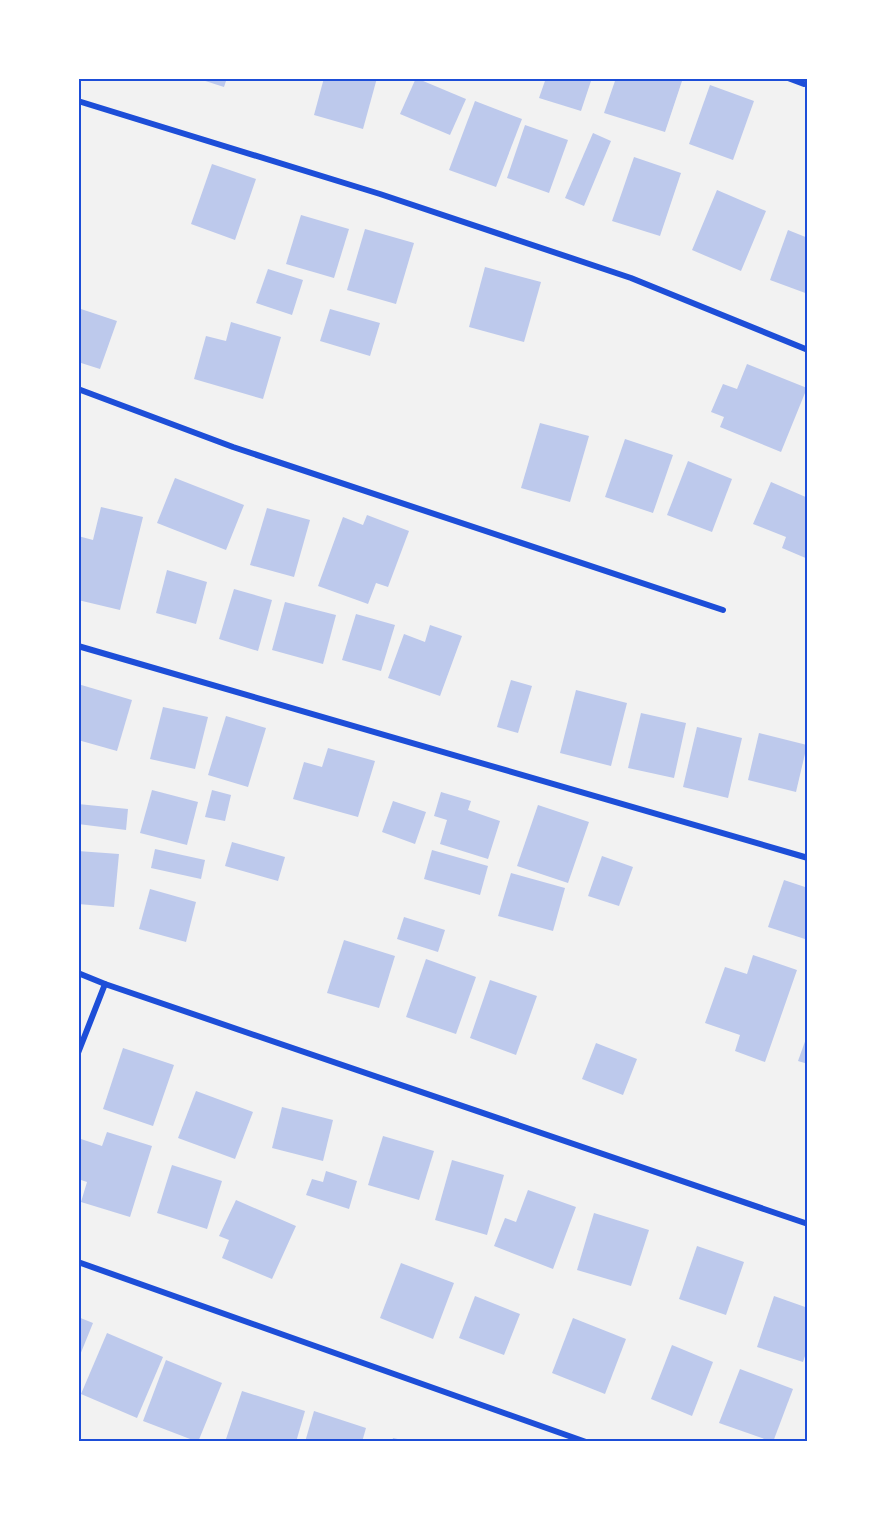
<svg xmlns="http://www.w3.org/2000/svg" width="886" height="1520" font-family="Helvetica,sans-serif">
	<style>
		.building { fill: #bdc9ec }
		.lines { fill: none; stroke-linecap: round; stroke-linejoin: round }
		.minor { stroke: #1d4ed8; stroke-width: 6 }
		.neatline { fill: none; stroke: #1d4ed8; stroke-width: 2 }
	</style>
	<rect width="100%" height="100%" fill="#f2f2f2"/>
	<!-- building -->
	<g class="building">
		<path d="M196 78H227L224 87Z"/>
		<path d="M324 78H377L363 129 314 115Z"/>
		<path d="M416 78 466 99 450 135 400 114Z"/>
		<path d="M546 78H592L581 111 539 98Z"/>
		<path d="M616 78 630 80V78H683L665 132 604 113Z"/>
		<path d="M710 85 754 101 733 160 689 144Z"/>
		<path d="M475 101 522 119 496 187 449 170Z"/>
		<path d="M525 125 568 140 549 193 507 178Z"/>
		<path d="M593 133 611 141 584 206 565 198Z"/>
		<path d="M634 157 681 173 660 236 612 221Z"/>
		<path d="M212 164 256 179 235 240 191 224Z"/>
		<path d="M717 190 766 211 741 271 692 250Z"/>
		<path d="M301 215 349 229 334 278 286 264Z"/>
		<path d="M365 229 414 243 396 304 347 290Z"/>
		<path d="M788 230 808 238V294L770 280Z"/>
		<path d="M485 267 541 282 524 342 469 327Z"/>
		<path d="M268 269 303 280 292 315 256 303Z"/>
		<path d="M78 308 117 321 100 369 78 362Z"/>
		<path d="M330 309 380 323 370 356 320 341Z"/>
		<path d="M231 322 281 337 263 399 194 379 206 336 226 341Z"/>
		<path d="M747 364 807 388 781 452 720 427 724 417 711 412 723 384 737 389Z"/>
		<path d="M540 423 589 436 570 502 521 488Z"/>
		<path d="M625 439 673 455 653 513 605 497Z"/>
		<path d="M688 461 732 479 712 532 667 515Z"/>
		<path d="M175 478 244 505 226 550 157 523Z"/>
		<path d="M771 482 808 498V559L782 548 786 537 753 524Z"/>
		<path d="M101 507 143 517 120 610 78 600V536L93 540Z"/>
		<path d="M267 508 310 520 294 577 250 565Z"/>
		<path d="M367 515 409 531 388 587 376 583 368 604 318 586 343 517 363 525Z"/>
		<path d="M167 570 207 582 196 624 156 613Z"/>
		<path d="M234 589 272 600 258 651 219 639Z"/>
		<path d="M285 602 336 615 323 664 272 650Z"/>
		<path d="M356 614 395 625 381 671 342 660Z"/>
		<path d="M430 625 462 636 440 696 388 678 404 634 425 642Z"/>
		<path d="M511 680 532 686 518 733 497 727Z"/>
		<path d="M78 684 132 700 117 751 78 740Z"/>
		<path d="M576 690 627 703 611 766 560 753Z"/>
		<path d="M163 707 208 717 195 769 150 759Z"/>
		<path d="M641 713 686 723 674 778 628 768Z"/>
		<path d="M226 716 266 728 248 787 208 775Z"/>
		<path d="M697 727 742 738 728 798 683 787Z"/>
		<path d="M759 733 807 745 796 792 748 780Z"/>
		<path d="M328 748 375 761 358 817 293 799 304 762 322 767Z"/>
		<path d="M152 790 198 802 187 845 140 833Z"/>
		<path d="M212 790 231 795 225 821 205 817Z"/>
		<path d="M441 792 471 801 468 810 500 821 488 859 440 844 447 820 434 816Z"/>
		<path d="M393 801 426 812 415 844 382 832Z"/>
		<path d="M78 804 128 809 126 830 78 824Z"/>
		<path d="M538 805 589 822 568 883 517 866Z"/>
		<path d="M232 842 285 857 278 881 225 866Z"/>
		<path d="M155 849 205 860 201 879 151 868Z"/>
		<path d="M432 850 488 866 480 895 424 879Z"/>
		<path d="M78 851 119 854 114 907 78 904Z"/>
		<path d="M602 856 633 867 619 906 588 896Z"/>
		<path d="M511 873 565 888 553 931 498 916Z"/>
		<path d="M784 880 808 888V940L768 927Z"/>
		<path d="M150 889 196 902 186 942 139 929Z"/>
		<path d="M404 917 445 930 438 952 397 939Z"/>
		<path d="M344 940 395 956 379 1008 327 993Z"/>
		<path d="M753 955 797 970 765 1062 735 1051 740 1035 705 1023 725 967 747 974Z"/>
		<path d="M426 959 476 977 456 1034 406 1017Z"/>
		<path d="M490 980 537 996 516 1055 470 1038Z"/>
		<path d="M808 1033V1064L798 1061Z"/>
		<path d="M596 1043 637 1059 623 1095 582 1079Z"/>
		<path d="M123 1048 174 1065 153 1126 103 1109Z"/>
		<path d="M196 1091 253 1112 235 1159 178 1138Z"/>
		<path d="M282 1107 333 1120 323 1161 272 1148Z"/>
		<path d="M107 1132 152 1146 130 1217 81 1202 87 1182 78 1179V1138L102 1146Z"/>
		<path d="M383 1136 434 1151 419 1200 368 1185Z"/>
		<path d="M452 1160 504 1175 487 1235 435 1220Z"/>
		<path d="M172 1165 222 1181 207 1229 157 1213Z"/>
		<path d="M326 1171 357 1181 349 1209 306 1195 312 1179 323 1182Z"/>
		<path d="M528 1190 576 1207 553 1269 494 1246 505 1218 516 1222Z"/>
		<path d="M236 1200 296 1226 272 1279 222 1258 229 1240 219 1236Z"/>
		<path d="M594 1213 649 1230 631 1286 577 1270Z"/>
		<path d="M697 1246 744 1262 726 1315 679 1299Z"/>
		<path d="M401 1263 454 1283 433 1339 380 1318Z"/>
		<path d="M475 1296 520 1314 504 1355 459 1338Z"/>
		<path d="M774 1296 808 1308V1347L803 1362 757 1347Z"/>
		<path d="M78 1317 93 1323 78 1360Z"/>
		<path d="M573 1318 626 1339 605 1394 552 1373Z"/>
		<path d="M107 1333 163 1357 137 1418 81 1394Z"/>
		<path d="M672 1345 713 1362 692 1416 651 1399Z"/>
		<path d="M166 1360 222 1383 198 1442 143 1421Z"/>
		<path d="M740 1369 793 1389 773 1442 719 1423Z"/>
		<path d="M242 1391 305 1411 296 1442H225Z"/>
		<path d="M314 1411 366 1428 362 1442H305Z"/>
		<path d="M393 1438 407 1441V1442H392Z"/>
	</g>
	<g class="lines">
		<!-- minor -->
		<g class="minor">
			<path d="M788 78 804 84"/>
			<path d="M78 101 380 194 631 278 808 350"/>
			<path d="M78 389 233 447 723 610"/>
			<path d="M78 646 808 858"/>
			<path d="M78 973 105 984 808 1224"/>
			<path d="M78 1053 105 984"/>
			<path d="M78 1262 586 1442"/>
		</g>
	</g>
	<!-- border -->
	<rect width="886" height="1520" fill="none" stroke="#ffffff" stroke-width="159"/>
	<rect x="80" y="80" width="726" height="1360" class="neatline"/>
</svg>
